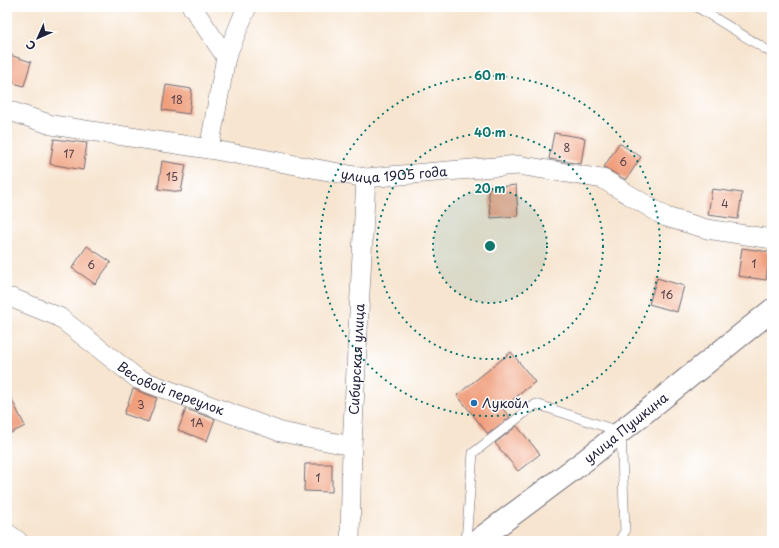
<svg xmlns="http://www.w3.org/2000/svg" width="779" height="548" font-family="'Playpen Sans',sans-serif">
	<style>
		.building { fill: #f09e7c }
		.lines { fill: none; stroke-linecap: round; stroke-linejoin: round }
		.service-casing { stroke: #6d666f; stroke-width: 10 }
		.minor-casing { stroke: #6d666f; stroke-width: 20 }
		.tertiary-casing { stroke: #6d666f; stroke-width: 24 }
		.service { stroke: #fff; stroke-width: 9 }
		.minor { stroke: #fff; stroke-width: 19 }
		.tertiary { stroke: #fff; stroke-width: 22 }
		.ring { fill: none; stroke: #0f766e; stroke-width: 2; stroke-dasharray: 2 4 }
		.poi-dot { fill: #1f6fb2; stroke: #fff; stroke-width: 1.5 }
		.labels { text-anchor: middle; stroke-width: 3; stroke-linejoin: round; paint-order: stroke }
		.number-label { font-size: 11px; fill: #56414b }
		.street-label { font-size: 13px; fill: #22223b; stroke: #fff }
		.poi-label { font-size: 13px; fill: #22223b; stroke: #fff; text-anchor: start }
		.centre { fill: #0f766e; stroke: #fff; stroke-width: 2 }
		.ring-label { font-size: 12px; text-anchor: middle; font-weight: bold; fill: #0f766e; stroke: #fff; stroke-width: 3; stroke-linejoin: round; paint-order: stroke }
	</style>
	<rect width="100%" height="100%" fill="#fff"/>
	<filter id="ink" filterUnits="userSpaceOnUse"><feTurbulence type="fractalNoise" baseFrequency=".025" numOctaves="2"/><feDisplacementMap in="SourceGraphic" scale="8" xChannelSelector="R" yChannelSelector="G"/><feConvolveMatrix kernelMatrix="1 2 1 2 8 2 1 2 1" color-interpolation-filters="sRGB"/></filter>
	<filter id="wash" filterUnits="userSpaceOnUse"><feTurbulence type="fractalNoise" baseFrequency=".012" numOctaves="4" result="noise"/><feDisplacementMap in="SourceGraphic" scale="16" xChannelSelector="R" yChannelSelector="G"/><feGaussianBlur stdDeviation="0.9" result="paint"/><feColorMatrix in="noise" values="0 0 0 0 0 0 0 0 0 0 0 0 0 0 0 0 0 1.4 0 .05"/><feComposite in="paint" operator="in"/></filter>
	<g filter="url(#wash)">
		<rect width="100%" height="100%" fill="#f7e5d0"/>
		<g id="blocks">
			<!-- building -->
			<g class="building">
				<path d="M7 54 31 62 24 86 7 81Z"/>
				<path d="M166 85 192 89 189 114 162 110Z"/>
				<path d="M554 133 585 138 581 164 549 159Z"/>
				<path d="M54 139 87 143 83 170 50 164Z"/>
				<path d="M619 143 641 157 626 180 604 167Z"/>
				<path d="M162 161 186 165 181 192 158 189Z"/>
				<path d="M516 185 518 216 491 218 488 188Z"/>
				<path d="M712 189 742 193 738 219 708 215Z"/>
				<path d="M87 246 111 262 95 284 72 268Z"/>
				<path d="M742 248 770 252 766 280 738 276Z"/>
				<path d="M657 278 684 286 677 312 649 304Z"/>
				<path d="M511 352 535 382 502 408 510 417 488 434 457 395Z"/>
				<path d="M133 389 157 398 148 422 124 414Z"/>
				<path d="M7 390 25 426 7 435Z"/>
				<path d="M186 409 215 419 207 441 178 430Z"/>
				<path d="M517 426 540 454 518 471 495 443Z"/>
				<path d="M305 464H332V492L304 491Z"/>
			</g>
		</g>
	</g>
	<g filter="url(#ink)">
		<use href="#blocks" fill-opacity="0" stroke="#6d666f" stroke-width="1"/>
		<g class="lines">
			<!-- service casing -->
			<g class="service-casing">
				<g id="service">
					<path d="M697 7 772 53"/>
					<path d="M466 541 473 453 536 404 621 432 625 531 619 541"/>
				</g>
			</g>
			<!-- minor casing -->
			<g class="minor-casing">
				<g id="minor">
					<path d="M192 7 226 57 209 149"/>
					<path d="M226 57 247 7"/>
					<path id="s1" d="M7 110 52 125 209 149 366 178 518 165 603 179 666 217 707 229 772 239"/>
					<path id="s2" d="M7 298H12L59 317 138 379 281 432 352 446"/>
					<path d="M7 533 18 541"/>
					<path id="s3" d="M350 541 352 446 366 178"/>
				</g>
			</g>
			<!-- tertiary casing -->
			<g class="tertiary-casing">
				<g id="tertiary">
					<path id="s4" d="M477 541 587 459 772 310"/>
				</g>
			</g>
			<!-- service -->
			<use href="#service" class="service"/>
			<!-- minor -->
			<use href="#minor" class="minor"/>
			<!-- tertiary -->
			<use href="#tertiary" class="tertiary"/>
		</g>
	</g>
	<!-- distance rings -->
	<circle cx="490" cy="246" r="57" fill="#0f766e" fill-opacity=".12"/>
	<g class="ring">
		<circle cx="490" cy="246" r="57"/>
		<circle cx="490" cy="246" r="113"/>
		<circle cx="490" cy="246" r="170"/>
	</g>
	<!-- markers -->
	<circle class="poi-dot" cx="474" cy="403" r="4"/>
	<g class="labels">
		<!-- number labels -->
		<g class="number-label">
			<text x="177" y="104">18</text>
			<text x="567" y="152">8</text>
			<text x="69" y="158">17</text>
			<text x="623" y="166">6</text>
			<text x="172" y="181">15</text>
			<text x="725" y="208">4</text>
			<text x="754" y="268">1</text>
			<text x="91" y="269">6</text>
			<text x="667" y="299">16</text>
			<text x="141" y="409">3</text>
			<text x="197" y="427">1А</text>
			<text x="318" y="482">1</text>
		</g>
		<!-- street labels -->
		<g class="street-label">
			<text dy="5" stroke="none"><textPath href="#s1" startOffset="394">улица 1905 года</textPath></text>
			<text dy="5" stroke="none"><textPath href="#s3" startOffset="182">Сибирская улица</textPath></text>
			<text dy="5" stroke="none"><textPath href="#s2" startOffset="190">Весовой переулок</textPath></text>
			<text dy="5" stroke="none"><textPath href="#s4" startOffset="187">улица Пушкина</textPath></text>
		</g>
		<!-- poi labels -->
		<g class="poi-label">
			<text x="482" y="408">Лукойл</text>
		</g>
	</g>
	<circle cx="490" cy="246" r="6" class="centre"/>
	<g class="ring-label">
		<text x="490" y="80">60 m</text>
		<text x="490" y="137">40 m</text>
		<text x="490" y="193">20 m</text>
	</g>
	<!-- margin -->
	<rect width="779" height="548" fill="none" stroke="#fff" stroke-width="24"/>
	<!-- north arrow -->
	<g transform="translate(38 38) rotate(225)" stroke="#ffffff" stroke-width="3" paint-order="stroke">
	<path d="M0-3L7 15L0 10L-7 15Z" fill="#22223b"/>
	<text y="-6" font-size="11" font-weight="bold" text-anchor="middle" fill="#22223b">С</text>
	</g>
</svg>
